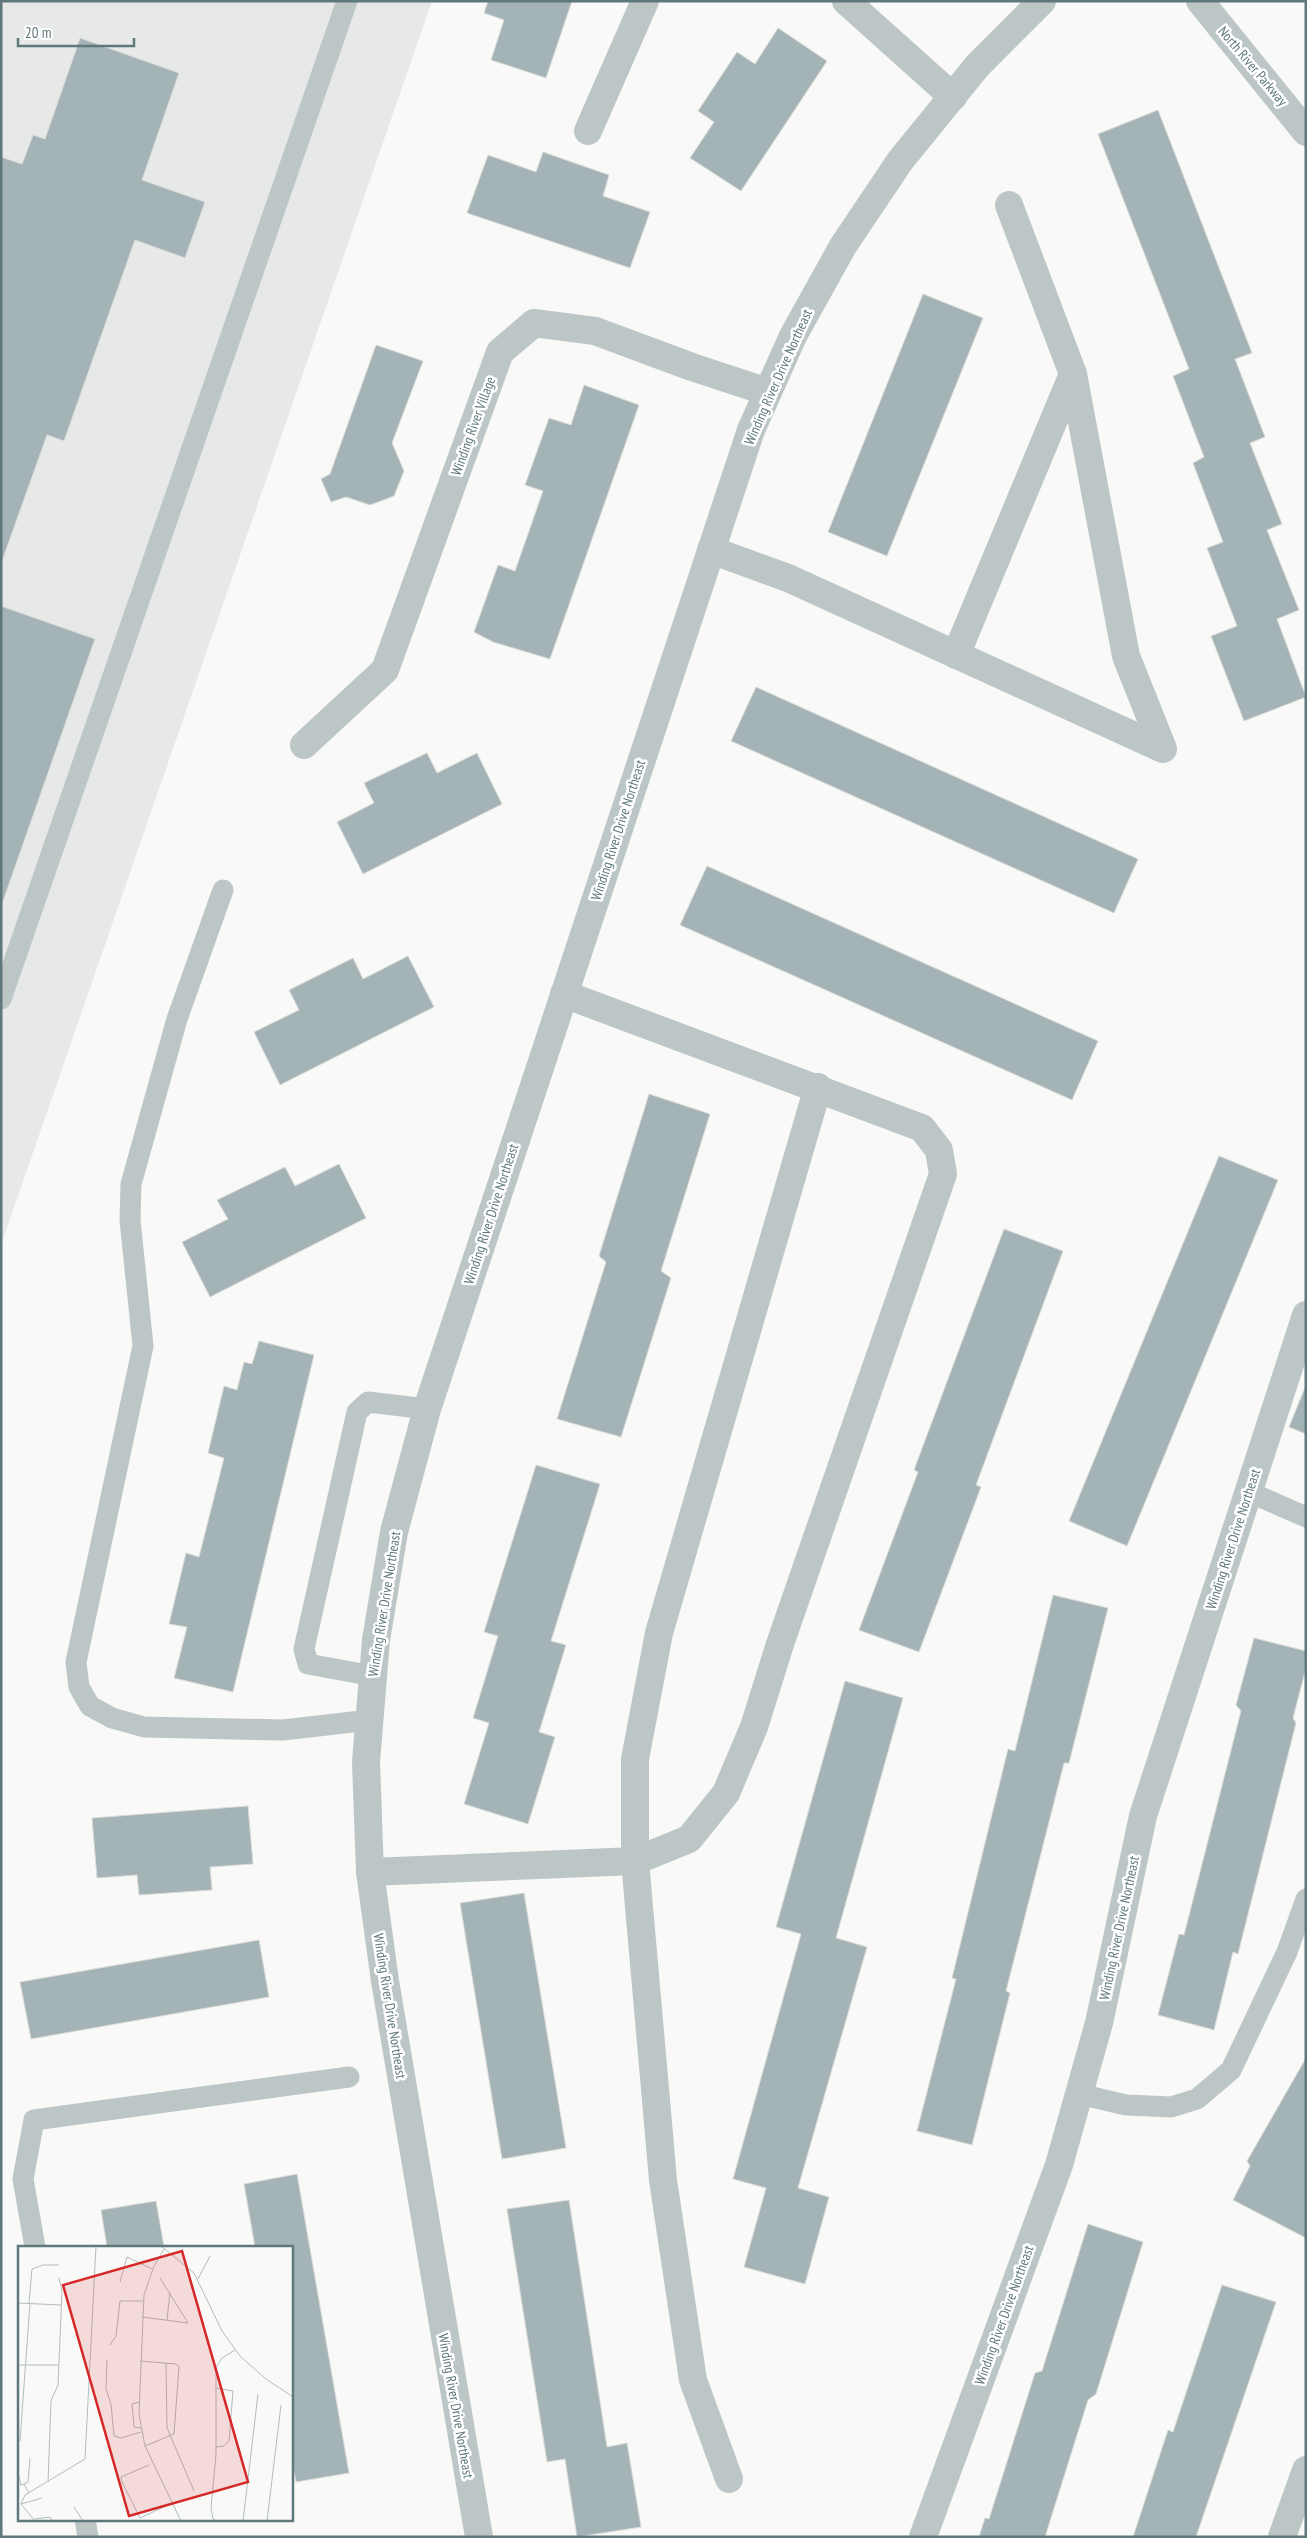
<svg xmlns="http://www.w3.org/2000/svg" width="1307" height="2538" font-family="'PT Sans Narrow',sans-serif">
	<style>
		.built { fill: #e7e9e8 }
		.building { fill: #a4b3b5; stroke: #dbdbd9 }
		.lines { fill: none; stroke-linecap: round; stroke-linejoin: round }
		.service { stroke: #bdc6c7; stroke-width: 21 }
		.minor { stroke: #bdc6c7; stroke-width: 28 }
		.labels { text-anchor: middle; stroke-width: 5; stroke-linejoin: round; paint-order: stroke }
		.street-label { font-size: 14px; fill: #5f787c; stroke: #fff }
		.inset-road { fill: none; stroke: #b2bdbf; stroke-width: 1 }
		.view { fill: #d62828; fill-opacity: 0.15; stroke: #d62828; stroke-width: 2.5 }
		.inset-edge { fill: none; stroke: #5f787c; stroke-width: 2.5 }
	</style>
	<rect width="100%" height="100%" fill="#f9f9f7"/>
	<!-- built -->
	<path class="built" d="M1 1H432L1 1245Z"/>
	<!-- building -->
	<g class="building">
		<path d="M488 1H572L546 78 491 60 504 20 484 13Z"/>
		<path d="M778 28 827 61 741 191 690 158 714 122 698 111 737 52 755 64Z"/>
		<path d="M80 38 179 73 142 180 205 202 185 258 135 240 64 441 47 435 1 564V157L22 164 33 135 45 139Z"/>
		<path d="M1158 110 1252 353 1235 359 1265 437 1250 443 1282 524 1267 530 1299 610 1277 619 1306 697 1244 721 1211 636 1237 626 1207 548 1223 542 1193 463 1204 457 1173 376 1189 369 1098 134Z"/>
		<path d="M543 152 609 175 603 196 650 212 630 268 467 213 488 155 536 172Z"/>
		<path d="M923 294 983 318 887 556 828 532Z"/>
		<path d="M376 345 423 361 392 443 404 471 394 496 370 505 346 497 331 502 321 479 330 474Z"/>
		<path d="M584 385 639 405 550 659 493 642 474 632 498 565 515 571 543 491 525 485 549 418 571 425Z"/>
		<path d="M1 606 95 639 1 907Z"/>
		<path d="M756 687 1138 859 1114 913 731 741Z"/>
		<path d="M427 753 437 773 477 753 502 804 363 874 337 822 374 803 364 783Z"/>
		<path d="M707 866 1098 1041 1072 1100 680 925Z"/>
		<path d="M408 956 434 1007 280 1085 254 1032 299 1010 289 990 353 958 363 979Z"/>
		<path d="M649 1094 710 1114 661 1271 671 1278 621 1437 557 1419 606 1262 599 1256Z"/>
		<path d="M1219 1156 1278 1180 1127 1546 1069 1521Z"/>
		<path d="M339 1164 366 1218 210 1297 182 1242 228 1219 217 1200 285 1167 295 1186Z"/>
		<path d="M1004 1229 1063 1251 976 1485 981 1487 919 1652 859 1630 918 1472 914 1470Z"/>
		<path d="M259 1341 314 1355 233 1692 174 1678 187 1627 169 1624 186 1553 199 1557 224 1458 208 1453 224 1386 237 1390 244 1362 252 1364Z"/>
		<path d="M1306 1385V1434L1289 1427Z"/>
		<path d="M536 1465 600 1484 551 1641 566 1645 539 1732 555 1737 528 1824 464 1804 489 1723 473 1718 498 1636 484 1632Z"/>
		<path d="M1053 1595 1108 1608 1069 1763H1064L1006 1991 1010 1993 972 2145 917 2131 956 1979 952 1978 1008 1749 1015 1751Z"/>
		<path d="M1254 1638 1306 1651V1668L1293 1718 1296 1723 1238 1954 1233 1952 1214 2030 1158 2015 1179 1934 1184 1935 1241 1711 1236 1705Z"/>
		<path d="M845 1681 903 1698 836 1938 867 1947 798 2188 829 2197 805 2284 744 2267 766 2188 733 2179 801 1934 776 1927Z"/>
		<path d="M248 1806 253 1864 210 1867 212 1890 139 1895 137 1875 97 1878 92 1818Z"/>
		<path d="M524 1893 566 2148 502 2159 460 1903Z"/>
		<path d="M259 1940 269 1997 31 2039 20 1982Z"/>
		<path d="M1306 2058V2238L1233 2200 1250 2166 1247 2161Z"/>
		<path d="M297 2174 349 2473 296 2482 291 2456V2247H255L244 2184Z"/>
		<path d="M569 2200 607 2447 627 2443 641 2527 577 2537 565 2459 547 2462 507 2209Z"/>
		<path d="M156 2201 164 2247H107L101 2210Z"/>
		<path d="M1088 2224 1143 2242 1096 2394 1088 2400 1045 2537H979L985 2518 989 2519 1035 2373 1042 2371Z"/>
		<path d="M1222 2285 1276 2302 1196 2537H1133L1168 2430 1173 2432Z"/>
	</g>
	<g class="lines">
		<!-- service -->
		<g class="service">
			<path d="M223 890 177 1019 131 1184 130 1220 143 1346 76 1662 79 1687 90 1706 112 1718 144 1727 283 1730 370 1720"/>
			<path d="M1 999 347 1"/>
			<path d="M1249 1492 1306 1517"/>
			<path d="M373 1676 308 1664 304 1649 357 1412 368 1402 427 1409"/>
			<path d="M1079 2094 1126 2105 1171 2107 1197 2099 1231 2070 1287 1952 1306 1899"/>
			<path d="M35 2247 23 2179 34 2120 349 2077"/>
			<path d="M85 2519 88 2537"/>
		</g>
		<!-- minor -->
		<g class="minor">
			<path d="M846 1 953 97"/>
			<path d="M1200 1 1306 132"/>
			<path d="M588 131 645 1"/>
			<path d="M711 550 788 578 1163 749 1126 656 1073 374 1009 205"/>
			<path d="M956 655 1073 374"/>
			<path d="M304 745 385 670 500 352 534 323 595 331 692 367 768 392"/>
			<path d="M370 1872 635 1861 689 1839 726 1793 754 1727 780 1644 943 1174 939 1150 922 1128 564 994"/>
			<path d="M729 2479 693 2380 663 2180 635 1861V1759L659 1633 818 1087"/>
			<path d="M479 2537 385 1981 370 1872 366 1762 376 1640 394 1532 427 1409 751 430 793 336 843 246 900 161 978 65 1042 1"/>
			<path d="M923 2537 1059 2165 1099 2023 1143 1816 1306 1315"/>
			<path d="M1282 2537 1306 2470"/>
		</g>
	</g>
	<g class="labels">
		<!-- street labels -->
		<g class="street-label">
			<text transform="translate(1253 66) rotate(50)" y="5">North River Parkway</text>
			<text transform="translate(778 377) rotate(-66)" y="5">Winding River Drive Northeast</text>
			<text transform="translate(473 426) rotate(-70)" y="5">Winding River Village</text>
			<text transform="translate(618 830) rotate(-72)" y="5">Winding River Drive Northeast</text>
			<text transform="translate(491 1214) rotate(-72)" y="5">Winding River Drive Northeast</text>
			<text transform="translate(1233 1539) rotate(-72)" y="5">Winding River Drive Northeast</text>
			<text transform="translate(384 1604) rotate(-81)" y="5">Winding River Drive Northeast</text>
			<text transform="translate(1119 1928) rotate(-78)" y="5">Winding River Drive Northeast</text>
			<text transform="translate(390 2006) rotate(81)" y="5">Winding River Drive Northeast</text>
			<text transform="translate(1004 2315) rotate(-70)" y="5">Winding River Drive Northeast</text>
			<text transform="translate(456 2406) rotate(80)" y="5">Winding River Drive Northeast</text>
		</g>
	</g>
	<!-- overview -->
	<g transform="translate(18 2246)">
		<rect width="275" height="275" fill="#f9f9f7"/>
		<path class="inset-road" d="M143 0 176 27 204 85 222 110 248 133 275 151M146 3 136 20 126 49 121 168 127 200 163 275M180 33 192 10M102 36 109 11 134 23M0 57 43 59M11 57 14 23 25 19H41M124 71 170 77 142 32M149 74 152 46M92 99 98 90 102 55H125M89 114 88 143 93 158 96 190 103 192 123 186M122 115 158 118 161 121 156 188 127 200M148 117 149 182 176 245M0 119H41M197 142 215 145 211 195 206 200 198 201M121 156 114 158 116 181 123 182M2 195 12 57M131 219 103 231 104 236 122 272 150 259M0 227 3 239 6 238 11 247M30 236 33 155 40 139 44 45 41 32M6 238 10 236 12 212M24 252 3 258 7 249 67 213 78 0M3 258 17 275M56 261 65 275M17 273 32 271 34 275M199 275 195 273 193 262 198 208V121L204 112 217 104M225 275 240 148M249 275 263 159"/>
		<path class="view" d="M164 5 230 236 111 270 45 39Z"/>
		<rect width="275" height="275" class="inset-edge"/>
	</g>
	<!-- border -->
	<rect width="1307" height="2538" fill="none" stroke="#5f787c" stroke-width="5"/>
	<!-- scale -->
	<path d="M18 38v8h116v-8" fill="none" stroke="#5f787c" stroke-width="2.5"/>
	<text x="25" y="38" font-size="15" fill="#5f787c" stroke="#ffffff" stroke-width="4" paint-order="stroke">20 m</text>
</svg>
